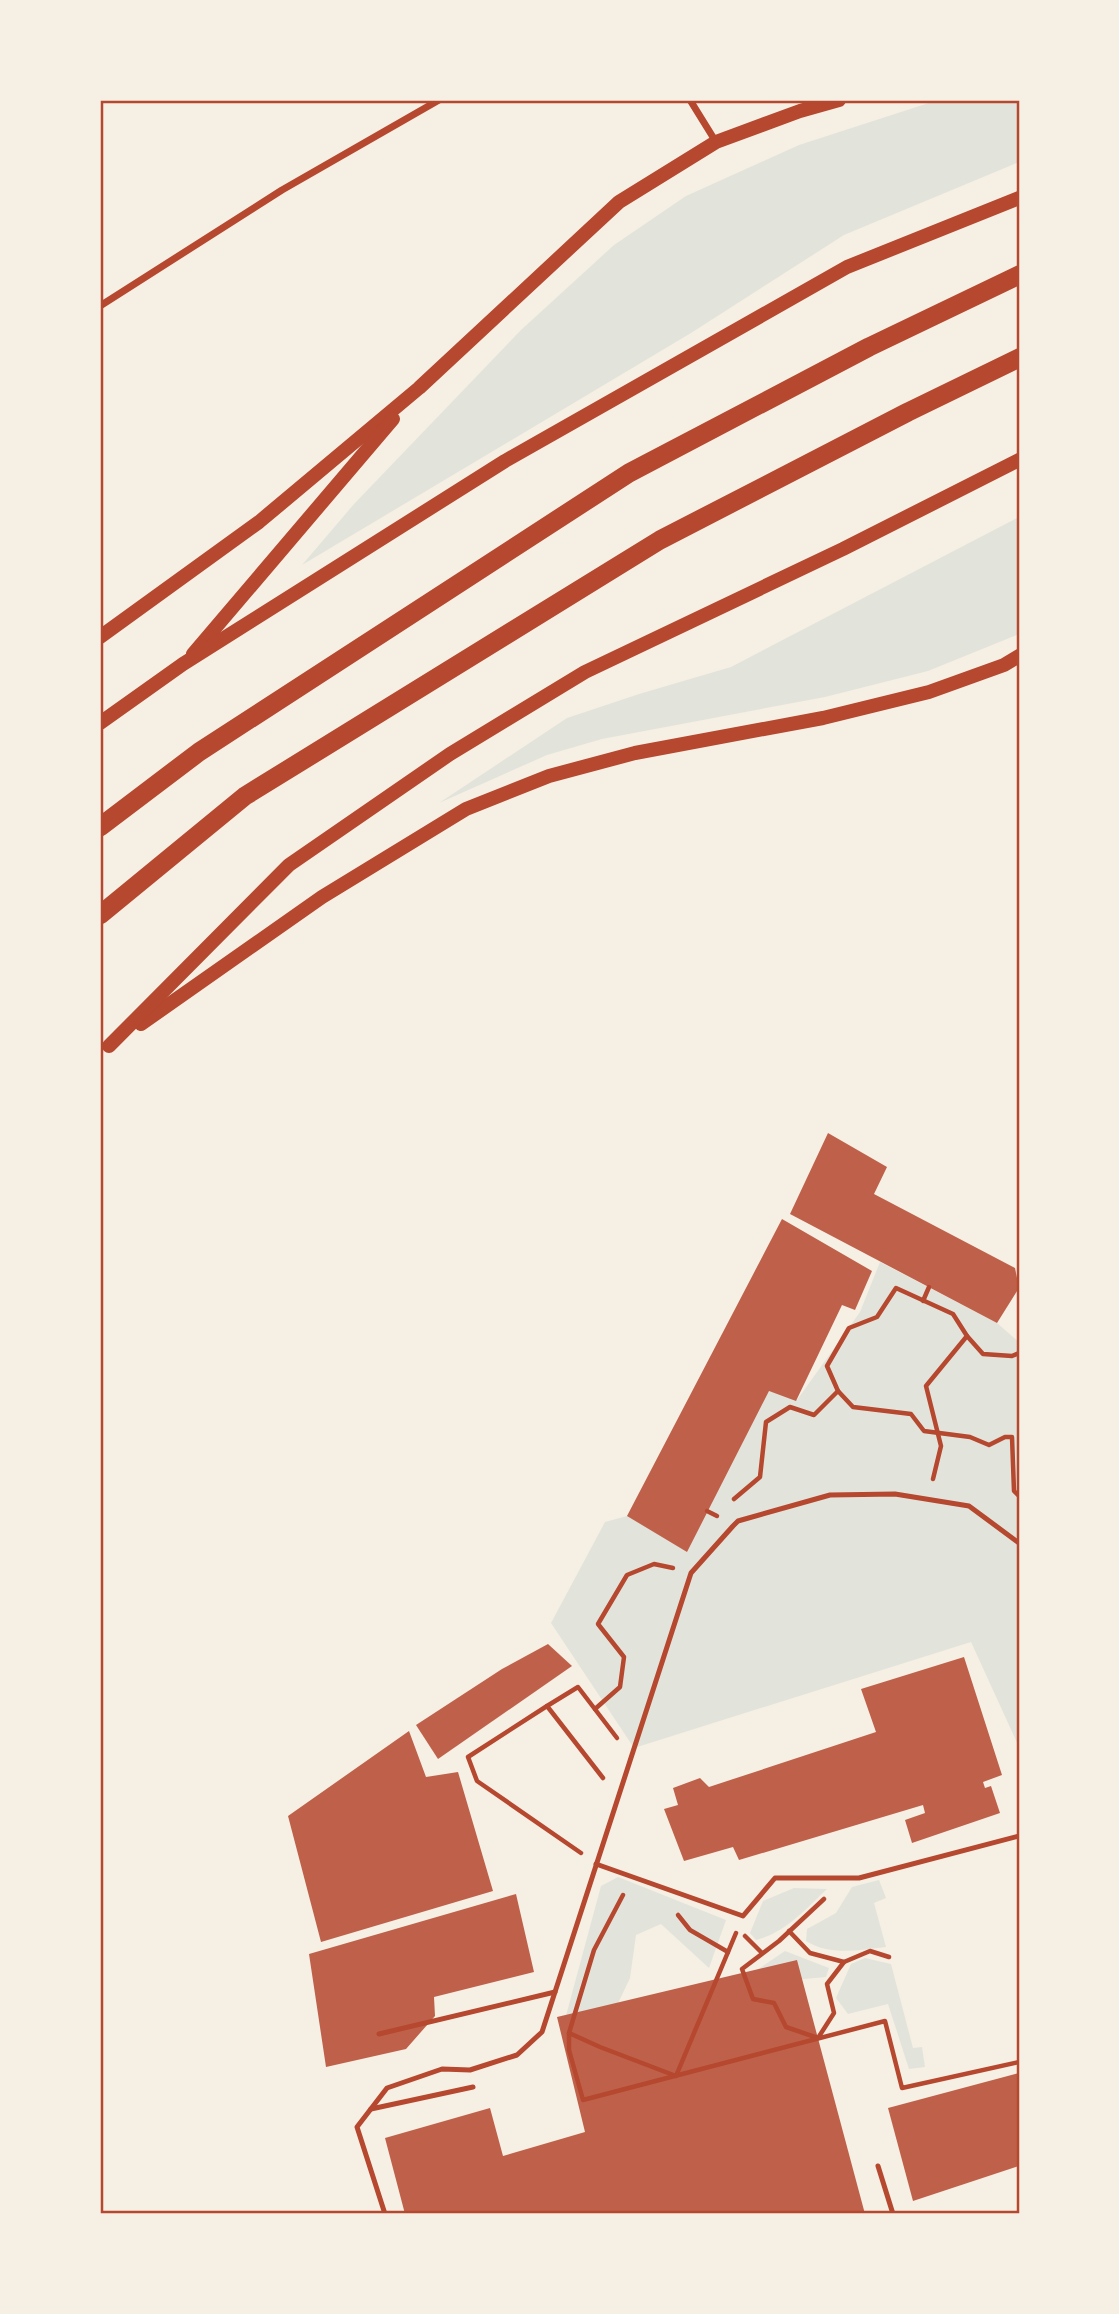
<svg xmlns="http://www.w3.org/2000/svg" width="1119" height="2314" font-family="'Source Serif 4',serif">
	<style>
		.green { fill: #e2e4dc }
		.building { fill: #bf614a }
		.lines { fill: none; stroke-linecap: round; stroke-linejoin: round }
		.path { stroke: #b5482f; stroke-width: 4.5 }
		.service { stroke: #b5482f; stroke-width: 5 }
		.minor { stroke: #b5482f; stroke-width: 7 }
		.secondary { stroke: #b5482f; stroke-width: 14 }
		.trunk { stroke: #b5482f; stroke-width: 19 }
		.neatline { fill: none; stroke: #b5482f; stroke-width: 2.5 }
	</style>
	<rect width="100%" height="100%" fill="#f6efe4"/>
	<!-- green -->
	<g class="green">
		<path d="M938 100H1019V162L844 235 691 333 302 565 354 504 521 330 614 245 686 196 799 145Z"/>
		<path d="M1019 517V634L928 671 825 697 602 739 547 755 439 803 567 718 639 694 731 667Z"/>
		<path d="M880 1262 997 1323 1019 1342V1747L971 1642 634 1748 551 1623 605 1522 627 1516 769 1391 797 1400 860 1312Z"/>
		<path d="M618 1877 726 1920 709 1968 661 1924 636 1935 630 1978 602 2037 564 2023 601 1886Z"/>
		<path d="M879 1880 886 1898 874 1903 886 1947C859 1950 830 1956 806 1941L807 1929 836 1913 852 1887Z"/>
		<path d="M794 1888 827 1889C806 1909 785 1933 756 1940L750 1933 763 1901Z"/>
		<path d="M785 1951 829 1968 826 1977 783 1981 751 1974Z"/>
		<path d="M865 1958 891 1964 913 2048 922 2047 925 2067 909 2069 888 2004 848 2014 836 1998 851 1964Z"/>
	</g>
	<!-- building -->
	<g class="building">
		<path d="M828 1133 887 1167 874 1194 1015 1268 1019 1288 997 1323 790 1214Z"/>
		<path d="M782 1219 872 1271 855 1310 842 1305 796 1401 769 1391 687 1552 627 1516Z"/>
		<path d="M548 1644 572 1666 438 1759 416 1725 502 1669Z"/>
		<path d="M964 1657 1002 1775 983 1782 985 1788 991 1786 1000 1813 912 1843 905 1820 925 1813 923 1805 739 1860 733 1847 684 1861 664 1809 678 1805 673 1788 700 1778 709 1787 876 1732 861 1689Z"/>
		<path d="M409 1731 426 1777 458 1772 493 1891 321 1942 288 1816Z"/>
		<path d="M516 1894 534 1972 434 1997 435 2016 406 2049 326 2067 309 1954Z"/>
		<path d="M797 1960 865 2214H405L385 2138 490 2108 503 2156 585 2132 557 2017Z"/>
		<path d="M1019 2073V2166L913 2201 888 2108Z"/>
	</g>
	<g class="lines">
		<!-- path -->
		<g class="path">
			<path d="M923 1301 929 1287"/>
			<path d="M967 1336 983 1354 1012 1356 1019 1353"/>
			<path d="M838 1391 853 1407 911 1414 924 1431 970 1437 989 1445 1005 1437H1012L1014 1491 1019 1496"/>
			<path d="M734 1499 760 1477 766 1422 790 1407 814 1415 838 1391 827 1366 849 1328 877 1317 896 1288 953 1314 967 1336 926 1386 941 1446 933 1479"/>
			<path d="M707 1511 717 1516"/>
			<path d="M547 1706 578 1687 617 1738"/>
			<path d="M595 1709 620 1687 624 1657 598 1624 627 1575 654 1564 673 1568"/>
			<path d="M581 1853 477 1781 468 1757 547 1706 603 1778"/>
			<path d="M623 1895 594 1950 569 2033 600 2047 676 2076 736 1933"/>
			<path d="M824 1899 779 1941 742 1969 753 1999 774 2003 786 2027 818 2038 834 2013 827 1984 844 1962 870 1951 889 1957"/>
			<path d="M678 1915 690 1930 728 1952"/>
			<path d="M789 1931 810 1953 844 1962"/>
			<path d="M745 1936 762 1953"/>
			<path d="M569 2033V2050L583 2100 885 2021 902 2088 1019 2062"/>
		</g>
		<!-- service -->
		<g class="service">
			<path d="M596 1864 743 1916 775 1878H859L1019 1836"/>
			<path d="M379 2034 555 1992"/>
			<path d="M371 2109 473 2087"/>
			<path d="M878 2166 893 2214"/>
			<path d="M385 2214 357 2127 387 2088 442 2069 470 2070 517 2055 542 2032 691 1573 733 1526 738 1521 830 1495 895 1494 969 1506 1019 1543"/>
		</g>
		<!-- minor -->
		<g class="minor">
			<path d="M690 100 716 142"/>
			<path d="M100 306 282 190 439 100"/>
		</g>
		<!-- secondary -->
		<g class="secondary">
			<path d="M100 637 259 522 419 388 619 202 716 142 800 111 839 100"/>
			<path d="M193 654 393 419"/>
			<path d="M100 723 183 664 505 461 847 267 1019 198"/>
			<path d="M141 1024 322 897 466 809 549 776 635 753 823 718 929 692 1004 665 1019 656"/>
			<path d="M109 1046 289 865 450 754 585 672 843 549 1019 460"/>
		</g>
		<!-- trunk -->
		<g class="trunk">
			<path d="M100 827 199 752 629 473 869 347 1019 275"/>
			<path d="M100 915 245 796 660 540 908 412 1019 358"/>
		</g>
	</g>
	<!-- border -->
	<rect width="1119" height="2314" fill="none" stroke="#f6efe4" stroke-width="203"/>
	<rect x="102" y="102" width="916" height="2110" class="neatline"/>
</svg>
